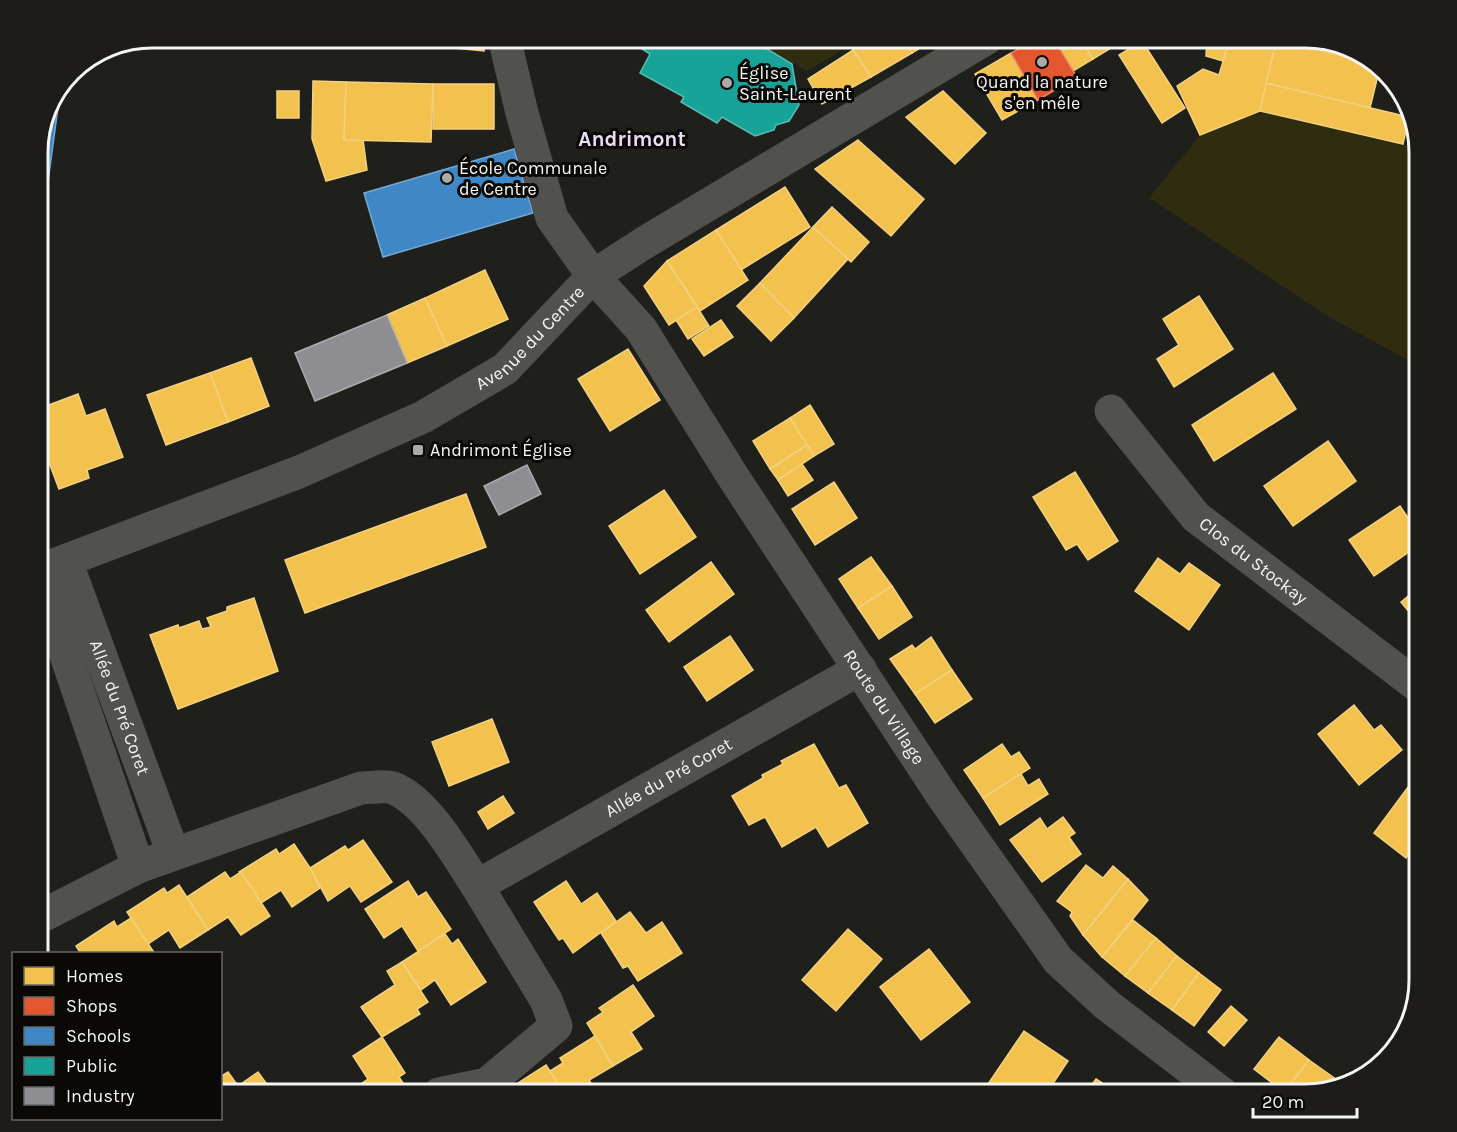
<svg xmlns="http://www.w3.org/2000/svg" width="1457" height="1132" font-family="Karla,sans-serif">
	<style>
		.green { fill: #2f2c0f }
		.homes { fill: #f2c14e; stroke: #f3d17f; stroke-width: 1.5 }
		.shops { fill: #e4572e; stroke: #e98668; stroke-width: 1.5 }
		.schools { fill: #3f88c5; stroke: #76a9d2; stroke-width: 1.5 }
		.public { fill: #17a398; stroke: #5abcb3; stroke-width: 1.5 }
		.industry { fill: #8d8d92; stroke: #acacae; stroke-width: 1.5 }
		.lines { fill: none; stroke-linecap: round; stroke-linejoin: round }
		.minor { stroke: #51514f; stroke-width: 33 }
		.poi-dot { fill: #aaaaa6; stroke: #0a0908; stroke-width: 2 }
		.labels { text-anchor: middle; stroke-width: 6; stroke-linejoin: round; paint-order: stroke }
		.poi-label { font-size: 18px; fill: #f5f5f1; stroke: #0a0908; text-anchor: start }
		.street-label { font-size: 18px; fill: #f5f5f1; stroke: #0a0908 }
		.quarter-label { font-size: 21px; font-weight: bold; fill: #ecdcf7; stroke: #0a0908 }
		.rim { fill: none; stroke: #f5f5f1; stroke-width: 3 }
	</style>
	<rect width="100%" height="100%" fill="#1f1f1c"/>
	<!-- green -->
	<g class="green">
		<path d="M762 38H832L846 48 807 71 762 46 764 39Z"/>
		<path d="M1260 111 1419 148V366L1329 317 1149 198 1200 135Z"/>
	</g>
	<!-- homes -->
	<g class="homes">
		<path d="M395 38H485L484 51 394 42Z"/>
		<path d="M857 38H902L912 53 871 77 849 44Z"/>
		<path d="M902 38H937L912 53Z"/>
		<path d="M1053 38H1080L1093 59 1073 71Z"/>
		<path d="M1080 38H1112L1116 45 1093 59Z"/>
		<path d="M1207 38H1229L1223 61 1206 56Z"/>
		<path d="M1230 38H1277L1260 111 1200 135 1177 86 1203 69 1219 75Z"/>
		<path d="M1277 38 1375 61 1380 67 1370 108 1266 83Z"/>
		<path d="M1142 41 1185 108 1162 123 1119 55Z"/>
		<path d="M853 50 871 77 822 104 808 79Z"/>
		<path d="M1011 53 1038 100 1002 120 975 74Z"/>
		<path d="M313 81 346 82 344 140 363 139 367 170 326 181 312 139Z"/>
		<path d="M346 82 433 84 431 142 344 140Z"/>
		<path d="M1266 83 1409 117 1403 144 1260 111Z"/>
		<rect x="433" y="84" width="61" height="45"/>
		<rect x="277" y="91" width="22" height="27"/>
		<path d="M943 91 986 133 955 164 906 117Z"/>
		<path d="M858 140 924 199 891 236 815 169Z"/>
		<path d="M785 187 810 227 741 270 716 230Z"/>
		<path d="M832 207 869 242 851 262 813 227Z"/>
		<path d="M813 227 848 259 794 318 760 283Z"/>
		<path d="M716 230 748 280 700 311 667 261Z"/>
		<path d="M667 261 697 307 669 325 644 286Z"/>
		<path d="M485 270 508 319 447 346 425 298Z"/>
		<path d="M760 283 794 318 771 341 737 306Z"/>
		<path d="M1199 296 1233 349 1174 387 1157 359 1179 345 1163 319Z"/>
		<path d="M425 298 447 346 407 363 387 315Z"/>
		<path d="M697 307 709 326 688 339 676 320Z"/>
		<path d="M721 320 733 337 704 356 692 339Z"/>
		<path d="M628 349 660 400 610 431 578 379Z"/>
		<path d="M251 358 269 406 228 422 210 373Z"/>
		<path d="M210 373 228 422 166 445 147 395Z"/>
		<path d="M1273 373 1296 409 1214 461 1192 425Z"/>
		<path d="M78 394 86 416 105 409 123 457 87 470 89 478 59 489 38 433V409Z"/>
		<path d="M810 405 834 444 814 456 790 418Z"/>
		<path d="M790 418 807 445 770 469 753 441Z"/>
		<path d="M1328 441 1356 481 1293 526 1264 486Z"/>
		<path d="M807 445 814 456 778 480 770 469Z"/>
		<path d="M802 464 813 480 788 496 778 480Z"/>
		<path d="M1075 472 1118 541 1088 560 1077 544 1066 550 1033 497Z"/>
		<path d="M834 482 857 518 815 545 792 509Z"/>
		<path d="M664 490 696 537 640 574 609 526Z"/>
		<path d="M466 494 486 547 305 613 285 560Z"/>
		<path d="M1400 506 1419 534V545L1374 576 1349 540Z"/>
		<path d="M871 557 892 586 858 608 839 579Z"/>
		<path d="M1158 558 1180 574 1189 563 1220 585 1189 630 1135 591Z"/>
		<path d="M711 562 734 594 669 642 646 610Z"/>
		<path d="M892 586 912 617 879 639 858 608Z"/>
		<path d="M1419 587V624L1401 602Z"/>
		<path d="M254 598 278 671 178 709 150 635 178 625 179 628 199 621 202 629 211 627 207 618 227 611V607Z"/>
		<path d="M730 636 753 670 707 701 684 667Z"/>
		<path d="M931 637 952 670 915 694 890 659 912 645 915 649Z"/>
		<path d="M952 670 972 699 935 723 915 694Z"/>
		<path d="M1354 705 1374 730 1381 725 1402 750 1359 785 1318 734Z"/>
		<path d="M492 719 509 762 449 786 432 742Z"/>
		<path d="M814 744 839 788 846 785 868 823 828 847 816 827 782 847 765 817 749 825 732 796 763 778 762 775 783 764 781 761Z"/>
		<path d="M1002 744 1011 757 1019 752 1030 768 983 798 964 770Z"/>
		<path d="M1021 774 1028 786 1039 779 1048 794 1000 825 983 798Z"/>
		<path d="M1411 783 1419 790V845L1418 843 1406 858 1374 833Z"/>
		<path d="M503 796 514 813 488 829 478 812Z"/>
		<path d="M1063 817 1075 833 1069 837 1081 854 1042 882 1010 840 1040 818 1047 829Z"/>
		<path d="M363 840 392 882 361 902 350 886 328 901 310 868 345 846 348 850Z"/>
		<path d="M294 844 310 868 320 888 292 907 281 890 261 903 239 872 276 849 279 854Z"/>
		<path d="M1086 865 1103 878 1113 866 1128 879 1083 935 1070 916 1072 912 1057 901Z"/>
		<path d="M225 872 230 879 241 872 270 916 241 935 228 917 208 930 187 897Z"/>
		<path d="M1128 879 1148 900 1102 957 1083 935Z"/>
		<path d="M408 881 418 897 426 892 451 929 418 951 402 926 384 938 365 909Z"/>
		<path d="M566 881 581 904 597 893 616 921 573 953 563 938 559 940 534 902Z"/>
		<path d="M179 885 208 930 180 948 169 930 148 944 127 912 164 888 167 893Z"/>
		<path d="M630 912 646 933 662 922 682 953 638 981 628 966 623 968 601 933Z"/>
		<path d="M131 918 155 954H81L76 946 114 921 117 927Z"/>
		<path d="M1133 920 1156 938 1125 976 1102 957Z"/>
		<path d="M848 929 882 959 836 1011 802 980Z"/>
		<path d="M445 934 452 944 458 939 486 982 451 1005 435 980 421 990 402 962Z"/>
		<path d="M1156 938 1177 956 1148 993 1125 976Z"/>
		<path d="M929 949 970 1002 921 1040 880 987Z"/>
		<path d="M1177 956 1199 973 1172 1010 1148 993Z"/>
		<path d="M402 962 428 1002 417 1009 420 1014 382 1037 361 1007 395 985 387 971Z"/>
		<path d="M1199 973 1221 990 1194 1026 1172 1010Z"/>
		<path d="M633 985 654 1016 631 1032 642 1049 613 1066 587 1023 603 1012 599 1008Z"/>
		<path d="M1231 1006 1247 1020 1224 1046 1208 1032Z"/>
		<path d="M1024 1031 1068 1061 1046 1094H1003L988 1084Z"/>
		<path d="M595 1036 613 1066 589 1080 598 1094H565L550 1071 563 1063 560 1058Z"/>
		<path d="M382 1037 405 1073 399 1077 409 1092 405 1094H351L349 1092 368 1079 353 1056Z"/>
		<path d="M1279 1037 1309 1060 1284 1092 1254 1069Z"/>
		<path d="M1309 1060 1337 1080 1331 1089 1305 1094H1287L1284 1092Z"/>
		<path d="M546 1065 565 1094H509L507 1090Z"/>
		<path d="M228 1072 238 1086 258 1072 274 1094H220V1077Z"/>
		<path d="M1096 1079 1119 1094H1085Z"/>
		<path d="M1337 1080 1344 1086 1331 1089Z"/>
		<path d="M309 1084 316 1094H294Z"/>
	</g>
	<!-- shops -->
	<g class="shops">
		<path d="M1039 38H1053L1077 77 1038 100 1011 53Z"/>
		<path d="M38 691 44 710 38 711Z"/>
	</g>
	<!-- schools -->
	<g class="schools">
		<path d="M61 85 44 212 38 211V144L49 101Z"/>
		<path d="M514 149 533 213 383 257 364 193Z"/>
	</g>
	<!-- public -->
	<path class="public" d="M637 38H762L764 39 762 46 792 64 799 105 789 121 776 125 774 130 755 136 722 117 717 123 681 102 684 97 640 73 650 54 633 43Z"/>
	<!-- industry -->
	<g class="industry">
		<path d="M387 315 407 363 315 401 295 353Z"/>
		<path d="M527 465 541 494 499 515 484 486Z"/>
	</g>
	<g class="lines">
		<!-- minor -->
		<g class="minor">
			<path id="s1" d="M507 38V50L522 113 552 218 593 276 641 329 732 475 943 797 1058 960 1107 1005 1223 1094"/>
			<path id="s2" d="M1111 411 1196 517 1419 687"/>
			<path id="s3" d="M66 561 173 853"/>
			<path id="s4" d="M38 571 299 472 423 417 505 369 593 276 644 243 987 38"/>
			<path d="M38 573 138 867"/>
			<path id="s5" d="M38 918 138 867 361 788C370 788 385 785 393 788 427 801 458 857 477 886L860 669"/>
			<path d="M439 1094 487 1084 556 1026 546 1000 477 886"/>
		</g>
	</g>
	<!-- markers -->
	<g class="poi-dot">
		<circle cx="1042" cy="62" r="6"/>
		<circle cx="727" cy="83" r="6"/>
		<circle cx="447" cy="178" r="6"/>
		<rect x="412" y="444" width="12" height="12" rx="3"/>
	</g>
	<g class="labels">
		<!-- poi labels -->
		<g class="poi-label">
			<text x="739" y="79">Église<tspan x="739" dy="21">Saint-Laurent</tspan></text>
			<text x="1042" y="88" text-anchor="middle">Quand la nature<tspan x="1042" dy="21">s'en mêle</tspan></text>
			<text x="459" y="174">École Communale<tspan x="459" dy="21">de Centre</tspan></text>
			<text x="430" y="456">Andrimont Église</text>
		</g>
		<!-- street labels -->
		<g class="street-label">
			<text dy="6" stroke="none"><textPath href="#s4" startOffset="549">Avenue du Centre</textPath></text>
			<text dy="6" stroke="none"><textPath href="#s2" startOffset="208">Clos du Stockay</textPath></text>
			<text dy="6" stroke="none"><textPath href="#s3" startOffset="156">Allée du Pré Coret</textPath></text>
			<text dy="6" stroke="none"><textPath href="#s1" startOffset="778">Route du Village</textPath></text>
			<text dy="6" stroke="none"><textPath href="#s5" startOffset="732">Allée du Pré Coret</textPath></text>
		</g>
		<!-- quarter labels -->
		<g class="quarter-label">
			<text x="632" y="146">Andrimont</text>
		</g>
	</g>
	<!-- crop -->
	<path d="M0 0H1457V1132H0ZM152 48H1305A104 104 0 0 1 1409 152V980A104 104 0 0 1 1305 1084H152A104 104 0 0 1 48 980V152A104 104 0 0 1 152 48Z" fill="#1d1c1b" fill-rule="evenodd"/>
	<path class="rim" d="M152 48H1305A104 104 0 0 1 1409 152V980A104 104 0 0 1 1305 1084H152A104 104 0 0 1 48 980V152A104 104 0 0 1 152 48Z"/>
	<!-- legend -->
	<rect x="12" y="952" width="210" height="168" fill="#0a0908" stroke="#686765" stroke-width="1.5"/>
	<rect x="24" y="967" width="30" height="18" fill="#f2c14e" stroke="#686765" stroke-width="1.5"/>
	<text x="66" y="982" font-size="18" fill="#f5f5f1">Homes</text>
	<rect x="24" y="997" width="30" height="18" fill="#e4572e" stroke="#686765" stroke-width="1.5"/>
	<text x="66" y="1012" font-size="18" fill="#f5f5f1">Shops</text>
	<rect x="24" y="1027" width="30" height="18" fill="#3f88c5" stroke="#686765" stroke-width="1.5"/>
	<text x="66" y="1042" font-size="18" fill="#f5f5f1">Schools</text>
	<rect x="24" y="1057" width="30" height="18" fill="#17a398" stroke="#686765" stroke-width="1.5"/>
	<text x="66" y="1072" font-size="18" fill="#f5f5f1">Public</text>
	<rect x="24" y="1087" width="30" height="18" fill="#8d8d92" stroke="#686765" stroke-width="1.5"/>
	<text x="66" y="1102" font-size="18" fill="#f5f5f1">Industry</text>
	<!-- scale -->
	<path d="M1253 1108v9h104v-9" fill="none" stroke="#f5f5f1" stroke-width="3"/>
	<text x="1262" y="1108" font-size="18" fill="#f5f5f1" stroke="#0a0908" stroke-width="4.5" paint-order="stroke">20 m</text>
</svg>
